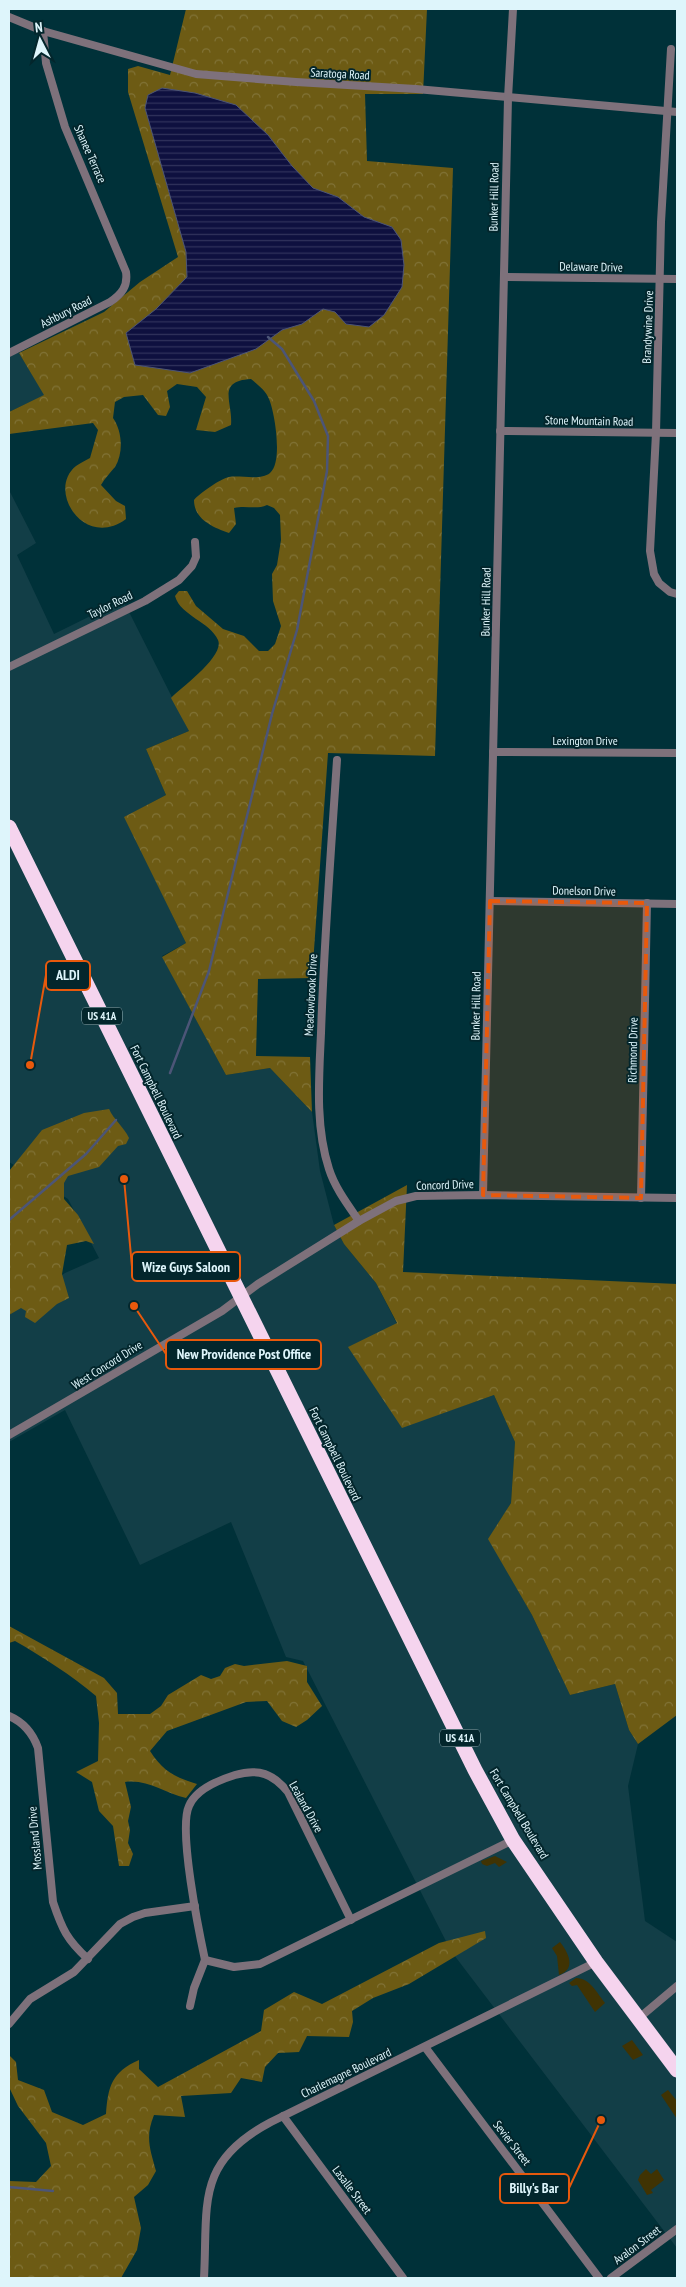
<svg xmlns="http://www.w3.org/2000/svg" width="686" height="2287" font-family="'PT Sans Narrow',sans-serif">
	<style>
		.built { fill: #123e47 }
		.grass { fill: #403303 }
		.forest { fill: url(#forest-crowns) }
		.water { fill: url(#water-rules); stroke: #4c5577 }
		.lines { fill: none; stroke-linecap: round; stroke-linejoin: round }
		.stream { stroke: #4c5577; stroke-width: 2.5 }
		.street { stroke: #7e717b; stroke-width: 8 }
		.highway { stroke: #f5d4ee; stroke-width: 15 }
		.marked { fill: #e8590c; fill-opacity: 0.2; stroke: #e8590c; stroke-width: 4; stroke-dasharray: 10 6; stroke-linejoin: round }
		.labels { text-anchor: middle; stroke-width: 4; stroke-linejoin: round; paint-order: stroke }
		.shield { fill: #03262c; stroke: #9cb7bd; stroke-width: 1 }
		.shield-label { font-size: 11px; font-weight: bold; fill: #def5fb }
		.street-label { font-size: 12px; fill: #def5fb; stroke: #03262c }
		.leader { fill: none; stroke: #e8590c; stroke-width: 2 }
		.callout-dot { fill: #e8590c; stroke: #03262c; stroke-width: 2 }
		.callout { fill: #03262c; stroke: #e8590c; stroke-width: 2 }
		.callout-label { font-size: 14px; text-anchor: middle; font-weight: bold; fill: #def5fb }
	</style>
	<defs>
		<pattern id="forest-crowns" width="20" height="18" patternUnits="userSpaceOnUse" patternTransform="scale(1.25)"><rect width="20" height="18" fill="#6d5b14"/><path d="M2 6a3 3 0 1 1 6 0M12 15a3 3 0 1 1 6 0" fill="none" stroke="#817337"/></pattern>
		<pattern id="water-rules" width="6" height="5" patternUnits="userSpaceOnUse" patternTransform="scale(1.25)"><rect width="6" height="5" fill="#0e103f"/><path d="M0 2.5h6" fill="none" stroke="#31335c"/></pattern>
	</defs>
	<rect width="100%" height="100%" fill="#003139"/>
	<!-- built -->
	<g class="built">
		<path d="M9 351 19 353 45 395 9 412Z"/>
		<path d="M9 490 36 543 17 555 54 634 123 600 189 731 146 749 166 795 125 817 186 943 162 956 226 1075 270 1068 312 1112 320 1171 334 1225 344 1244 376 1283 397 1324 349 1347 402 1427 494 1395 515 1442 511 1503 489 1539 532 1615 570 1695 615 1684 629 1730 638 1744 628 1786 645 1921 677 1942V2248L451 1951 303 1661 286 1657 231 1522 140 1565 65 1410 9 1442V1311L65 1273 99 1258 68 1199 9 1162Z"/>
	</g>
	<!-- grass -->
	<g class="grass">
		<path d="M495 1856 507 1862 499 1867 495 1863 487 1866 482 1864 481 1861Z"/>
		<path d="M560 1942C568 1952 577 1969 559 1975L557 1956 552 1948Z"/>
		<path d="M576 1978C590 1978 597 1993 605 2003L595 2012 577 1985 572 1986 569 1983Z"/>
		<path d="M632 2040 643 2055 633 2060 622 2046Z"/>
		<path d="M668 2090 677 2101V2119L661 2095Z"/>
		<path d="M646 2169 651 2174 657 2169 664 2180 651 2190 653 2193 647 2195 638 2180 640 2175Z"/>
	</g>
	<!-- forest -->
	<g class="forest">
		<path d="M186 9H427L423 94H365L367 161 453 168 435 756 328 753 312 978 258 979 256 1056 310 1057 312 1112 270 1068 226 1075 162 957 186 943 124 817 166 795 146 749 189 731 171 698C182 687 225 656 218 640 214 631 204 624 196 619 187 612 178 607 175 596L179 591H187L196 606 223 629 244 636 259 651H268L275 644 281 626 273 601 272 574 277 565 281 540 280 515 274 508 267 505C256 510 246 505 234 508L236 524 229 533C212 527 194 519 194 500 200 493 220 479 229 477 241 475 260 481 270 473 283 463 275 413 269 399 266 391 258 385 251 379 216 381 233 402 231 425L215 432 196 430 206 397 197 387 177 384 167 391 170 407 166 416 158 415 143 395 124 397 115 402 113 418C122 431 124 452 115 467 110 473 105 478 101 485L116 501 125 506 126 519C84 550 46 490 76 466 80 463 85 461 90 458L98 430 93 423 9 434V412L44 395 19 353 104 312 140 282 178 257 128 92V69L138 66 170 75Z"/>
		<path d="M109 1109C114 1120 124 1127 129 1138L126 1144 118 1146 99 1167 68 1176 64 1183V1199L78 1215 94 1244 86 1241 67 1245 62 1274 69 1298 57 1304 35 1323 25 1317 26 1311 21 1308 9 1315V1171L42 1130 84 1113Z"/>
		<path d="M407 1185 403 1272 677 1284V1715L638 1744 629 1730 615 1684 570 1695 532 1615 488 1539 511 1503 515 1442 494 1395 402 1428 348 1347 397 1323 376 1283 344 1244 334 1225Z"/>
		<path d="M9 1626 104 1678 117 1693 118 1714H150L161 1706 168 1695 201 1675 211 1679 220 1676 225 1668 235 1664 244 1666 287 1661 307 1666V1682L322 1706 307 1720 296 1727 282 1721 267 1701 246 1702 167 1731 150 1751C163 1771 174 1777 197 1784L186 1798C164 1793 148 1779 125 1782L131 1807 128 1821 130 1830 128 1843 133 1854 129 1866H119L113 1826 99 1811 92 1782 76 1772 98 1761 99 1723 96 1696C71 1675 43 1657 15 1641L9 1643Z"/>
		<path d="M485 1931 486 1938 409 1984 373 1998 352 2011 353 2022 349 2037 307 2036 299 2052 278 2053 265 2067 262 2082 241 2078 231 2093 181 2096 185 2117 154 2115C145 2137 150 2149 156 2171L148 2185 134 2197 141 2228 137 2250 121 2278H9V2181L36 2182 51 2166 46 2143 18 2106 9 2087V2055L16 2062 18 2080 44 2090 52 2112 83 2125 106 2114C108 2086 112 2072 139 2060V2069L158 2087 261 2031 264 2010 294 1992 322 2004 439 1943Z"/>
	</g>
	<!-- water -->
	<path class="water" d="M162 88 195 93 236 105 268 135 292 166 313 188 338 197 364 217 392 227 401 240 404 265 402 287 384 315 369 327 346 324 335 312 323 309 302 324 282 330 256 349 190 373 135 365 126 333 156 309 187 277 186 252 145 108 148 95Z"/>
	<g class="lines">
		<!-- stream -->
		<g class="stream">
			<path d="M170 1073 209 971 272 714 297 630 327 471 328 436 314 401 282 349 268 337"/>
			<path d="M9 1220 86 1154 116 1120"/>
			<path d="M9 2187 53 2191"/>
		</g>
		<!-- street -->
		<g class="street">
			<path d="M9 17 43 31 196 74 296 82 416 89 677 112"/>
			<path d="M671 49 661 222 656 433 650 551 654 574 659 583 670 592 677 594"/>
			<path d="M504 277 677 279"/>
			<path d="M9 353 110 302C122 294 128 286 126 272L65 127 46 63 43 31"/>
			<path d="M500 431 677 433"/>
			<path d="M9 667 145 601 179 580 192 566 196 557 195 542"/>
			<path d="M493 752 677 753"/>
			<path d="M337 760C331 851 324 942 321 1033 319 1078 315 1126 329 1169 335 1188 348 1205 359 1221"/>
			<path d="M490 901 677 904"/>
			<path d="M483 1195 508 98 513 9"/>
			<path d="M641 1198 647 903"/>
			<path d="M9 1435 222 1311 258 1284 359 1221 396 1201 416 1196 483 1195 677 1198"/>
			<path d="M9 1716C23 1722 33 1734 38 1748L53 1902C62 1929 67 1940 88 1959"/>
			<path d="M205 1960C199 1932 178 1829 189 1806 196 1789 219 1780 235 1775 259 1768 273 1774 288 1792L351 1920"/>
			<path d="M205 1960 234 1967 260 1964 513 1840"/>
			<path d="M190 2006 194 1988 205 1960"/>
			<path d="M639 2018 677 1986"/>
			<path d="M9 2024 30 1999 74 1972 120 1924 133 1917 145 1913 195 1906"/>
			<path d="M425 2047 599 2278"/>
			<path d="M283 2116 403 2278"/>
			<path d="M204 2278C208 2204 195 2162 271 2122L596 1962"/>
			<path d="M611 2278 677 2229"/>
		</g>
		<!-- highway -->
		<path class="highway" d="M9 827 475 1770 513 1840 596 1962 677 2070"/>
	</g>
	<!-- marked area -->
	<path class="marked" d="M490 901 647 903 641 1198 483 1195Z"/>
	<g class="labels">
		<!-- shield labels -->
		<g class="shield">
			<rect x="82" y="1007.5" width="40" height="17" rx="4"/>
			<rect x="440" y="1729.5" width="40" height="17" rx="4"/>
		</g>
		<g class="shield-label">
			<text x="102" y="1020">US 41A</text>
			<text x="460" y="1742">US 41A</text>
		</g>
		<!-- street labels -->
		<g class="street-label">
			<text transform="translate(340 74) rotate(3)" y="4">Saratoga Road</text>
			<text transform="translate(90 154) rotate(66)" y="4">Shanee Terrace</text>
			<text transform="translate(494 197) rotate(-89)" y="4">Bunker Hill Road</text>
			<text transform="translate(591 267) rotate(1)" y="4">Delaware Drive</text>
			<text transform="translate(66 312) rotate(-27)" y="4">Ashbury Road</text>
			<text transform="translate(648 327) rotate(-88)" y="4">Brandywine Drive</text>
			<text transform="translate(589 421) rotate(1)" y="4">Stone Mountain Road</text>
			<text transform="translate(486 602) rotate(-89)" y="4">Bunker Hill Road</text>
			<text transform="translate(110 605) rotate(-26)" y="4">Taylor Road</text>
			<text x="585" y="745">Lexington Drive</text>
			<text transform="translate(584 891) rotate(1)" y="4">Donelson Drive</text>
			<text transform="translate(311 995) rotate(-87)" y="4">Meadowbrook Drive</text>
			<text transform="translate(476 1006) rotate(-89)" y="4">Bunker Hill Road</text>
			<text transform="translate(633 1050) rotate(-89)" y="4">Richmond Drive</text>
			<text transform="translate(156 1092) rotate(64)" y="4">Fort Campbell Boulevard</text>
			<text transform="translate(445 1185) rotate(-2)" y="4">Concord Drive</text>
			<text transform="translate(107 1365) rotate(-32)" y="4">West Concord Drive</text>
			<text transform="translate(335 1454) rotate(64)" y="4">Fort Campbell Boulevard</text>
			<text transform="translate(306 1807) rotate(61)" y="4">Lealand Drive</text>
			<text transform="translate(519 1814) rotate(59)" y="4">Fort Campbell Boulevard</text>
			<text transform="translate(35 1838) rotate(-95)" y="4">Mossland Drive</text>
			<text transform="translate(346 2073) rotate(-26)" y="4">Charlemagne Boulevard</text>
			<text transform="translate(512 2143) rotate(52)" y="4">Sevier Street</text>
			<text transform="translate(352 2190) rotate(53)" y="4">Lasalle Street</text>
			<text transform="translate(637 2245) rotate(-37)" y="4">Avalon Street</text>
		</g>
	</g>
	<!-- callouts -->
	<path class="leader" d="M30 1065L46 975M124 1179L132 1267M134 1306L166 1354M601 2120L569 2188"/>
	<g class="callout-dot">
		<circle cx="30" cy="1065" r="5"/>
		<circle cx="124" cy="1179" r="5"/>
		<circle cx="134" cy="1306" r="5"/>
		<circle cx="601" cy="2120" r="5"/>
	</g>
	<g class="callout">
		<rect x="46" y="961" width="44" height="29" rx="5"/>
		<rect x="132" y="1252" width="108" height="29" rx="5"/>
		<rect x="166" y="1340" width="155" height="29" rx="5"/>
		<rect x="500" y="2174" width="69" height="29" rx="5"/>
	</g>
	<g class="callout-label">
		<text x="68" y="980">ALDI</text>
		<text x="186" y="1272">Wize Guys Saloon</text>
		<text x="244" y="1359">New Providence Post Office</text>
		<text x="534" y="2193">Billy's Bar</text>
	</g>
	<!-- border -->
	<rect width="686" height="2287" fill="none" stroke="#def5fb" stroke-width="20"/>
	<!-- north arrow -->
	<g transform="translate(40 40) rotate(354)" stroke="#03262c" stroke-width="4" paint-order="stroke">
	<path d="M0-4L9 19L0 12L-9 19Z" fill="#def5fb"/>
	<text y="-8" font-size="14" font-weight="bold" text-anchor="middle" fill="#def5fb">N</text>
	</g>
</svg>
